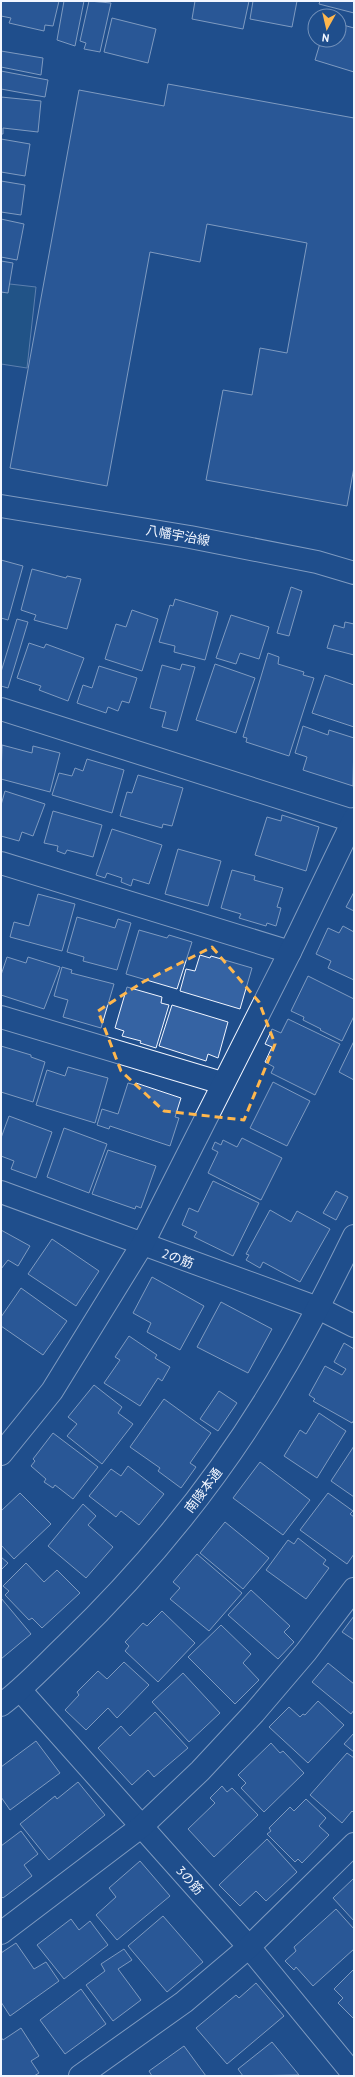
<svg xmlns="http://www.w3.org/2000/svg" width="355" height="2077" font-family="'PT Sans','Noto Sans JP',sans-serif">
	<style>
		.green { fill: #245a82; stroke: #a8bbd7 }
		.building { fill: #3563a3; stroke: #f2f6ff }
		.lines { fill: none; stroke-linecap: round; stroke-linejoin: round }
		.minor-casing { stroke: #f2f6ff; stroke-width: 24 }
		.major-casing { stroke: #f2f6ff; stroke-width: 24 }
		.minor { stroke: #1f4e8c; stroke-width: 22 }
		.major { stroke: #1f4e8c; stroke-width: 22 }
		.marked { fill: none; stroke: #ffb74d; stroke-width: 3; stroke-dasharray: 8 5; stroke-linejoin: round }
		.labels { text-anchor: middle; stroke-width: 3; stroke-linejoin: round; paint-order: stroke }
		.street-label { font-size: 13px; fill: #f2f6ff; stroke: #1f4e8c }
	</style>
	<rect width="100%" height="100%" fill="#1f4e8c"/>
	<!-- green -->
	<path class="green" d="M1 283 36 287 27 368 1 364Z"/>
	<!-- building -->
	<g class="building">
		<path d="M1 1H59L53 26 45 25 44 31 9 23 11 18 1 16Z"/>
		<path d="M64 1H84L75 46 57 40Z"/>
		<path d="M89 1 111 3 100 52 84 49 86 43 80 41Z"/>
		<path d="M195 1H249L243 29 192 19Z"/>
		<path d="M253 1H297L292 27 250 19Z"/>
		<path d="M320 1H354V13L319 4Z"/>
		<path d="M112 18 156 29 148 63 104 52Z"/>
		<path d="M343 25 354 28V72L315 60 321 40H339V28L342 29Z"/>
		<path d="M1 51 43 58 41 75 1 67Z"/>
		<path d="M1 71 48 80 45 97 1 89Z"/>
		<path d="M168 84 354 118V467L347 506 206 480 223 390 252 395 260 348 287 353 307 243 207 224 200 262 150 252 107 486 10 468 79 90 164 106Z"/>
		<path d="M1 97 41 101 38 132 3 128V134H1Z"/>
		<path d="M1 139 30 144 25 176 1 172Z"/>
		<path d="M1 181 25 185 21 215 1 212Z"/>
		<path d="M1 219 24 224 17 260 1 257Z"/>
		<path d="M1 261 13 263 8 293 1 292Z"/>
		<path d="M1 560 23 566 8 620 1 618Z"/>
		<path d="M32 569 66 578 67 576 81 579 67 629 34 620 36 615 21 610Z"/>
		<path d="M291 587 302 591 289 636 277 633Z"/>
		<path d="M175 599 218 612 205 660 174 652 175 646 159 642 170 605 173 606Z"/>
		<path d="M132 610 158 619 142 671 105 659 116 624 126 627Z"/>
		<path d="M231 615 269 627 259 659 240 653 236 664 216 658Z"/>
		<path d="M17 619 28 622 8 688 1 686V672Z"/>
		<path d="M345 622 354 624V655L327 648 334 625 344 628Z"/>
		<path d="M29 643 44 648 46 644 84 658 68 701 39 690 41 686 17 678Z"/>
		<path d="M268 653 279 657 278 664 304 672 303 675 314 678 289 756 246 742 247 738 243 737Z"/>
		<path d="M182 664 195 667 177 731 162 727 166 712 150 708 162 665 180 670Z"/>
		<path d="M215 664 255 678 236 733 196 720Z"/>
		<path d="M99 666 137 678 129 703 122 701 118 711 108 707 106 713 77 703 83 685 92 688Z"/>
		<path d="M325 675 354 685V727L312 713Z"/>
		<path d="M303 726 328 735 329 730 354 738 353 786 303 770 307 757 295 753Z"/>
		<path d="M2 745 32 753 33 746 60 753 50 792 1 779Z"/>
		<path d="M87 759 124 770 112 813 52 795 59 773 72 776 75 768 83 771Z"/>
		<path d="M138 775 183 788 172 826 163 824 162 828 120 816 127 792 132 793Z"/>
		<path d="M5 791 45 804 33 836 22 832 19 841 1 836V805Z"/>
		<path d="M53 811 102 825 93 857 67 850 65 854 57 851 58 846 44 843Z"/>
		<path d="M282 815 319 827 306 871 255 855 267 817 281 821Z"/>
		<path d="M112 829 162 845 149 884 133 879 131 886 121 882 122 878 107 873 105 878 96 875Z"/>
		<path d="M178 849 221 861 208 906 165 894Z"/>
		<path d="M232 870 255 876 254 880 283 888 277 907 281 908 276 926 267 923 266 926 239 918 241 914 221 908Z"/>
		<path d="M354 892V911L346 907Z"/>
		<path d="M38 894 75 904 62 951 10 937 14 922 29 926Z"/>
		<path d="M77 917 115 928 118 919 131 923 117 970 83 961 84 957 67 952Z"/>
		<path d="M343 926 354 932V980L328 968 331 961 316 954 328 928 339 933Z"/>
		<path d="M139 930 167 938 169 935 192 942 177 989 126 974Z"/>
		<path d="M200 955 210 958 211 956 252 968 240 1009 180 991 186 969 195 971Z"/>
		<path d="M7 957 26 963 28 957 60 967 44 1009 1 995V975Z"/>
		<path d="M62 967 72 970 71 973 114 984 101 1028 63 1017 68 1000 54 996Z"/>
		<path d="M308 976 354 999V1016L342 1041 320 1030 321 1029 303 1020 304 1017 291 1011Z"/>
		<path d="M127 987 162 997 161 1003 169 1005 156 1048 140 1043 141 1041 122 1036 124 1031 115 1028Z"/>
		<path d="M172 1005 228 1022 218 1058 208 1054 206 1061 159 1046Z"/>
		<path d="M288 1019 340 1044 315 1095 271 1073 274 1067 265 1062 272 1047 265 1044 272 1029 281 1033Z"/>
		<path d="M354 1041V1080L339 1072Z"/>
		<path d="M1 1046 31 1055V1057L45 1062 33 1102 1 1092Z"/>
		<path d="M68 1067 108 1078 95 1123 36 1105 47 1070 65 1076Z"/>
		<path d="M273 1082 310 1101 287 1146 250 1128Z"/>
		<path d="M128 1083 135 1085 136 1083 181 1098 175 1117 179 1118 170 1146 110 1126 109 1129 97 1125 102 1109 118 1114Z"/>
		<path d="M9 1116 52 1132 36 1178 11 1169 14 1161 1 1156V1138Z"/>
		<path d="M64 1128 107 1144 89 1193 47 1177Z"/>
		<path d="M242 1138 282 1158 261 1200 208 1173 218 1152 212 1149 215 1142 221 1145 223 1140 237 1147Z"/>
		<path d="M108 1150 156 1166 141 1208 136 1206 135 1209 92 1194Z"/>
		<path d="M213 1181 259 1203 233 1256 194 1237 197 1232 182 1225 189 1208 198 1212Z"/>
		<path d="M336 1191 348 1197 336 1220 323 1213Z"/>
		<path d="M270 1210 291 1222 297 1211 330 1229 300 1282 263 1262 260 1268 246 1260 249 1255 246 1254Z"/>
		<path d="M1 1230 30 1246 18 1266 8 1260 1 1269Z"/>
		<path d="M52 1239 99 1271 76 1306 28 1274Z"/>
		<path d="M152 1277 204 1306 180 1350 147 1332 151 1323 133 1313Z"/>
		<path d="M21 1288 67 1321 43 1355 1 1326V1317Z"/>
		<path d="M221 1302 272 1329 248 1373 197 1347Z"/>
		<path d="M129 1336 157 1355 155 1358 170 1367 162 1381 158 1378 140 1406 104 1383 120 1360 115 1357Z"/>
		<path d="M344 1343 354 1349V1420L352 1423 313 1401 315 1399 309 1395 325 1366 342 1375 346 1369 334 1362Z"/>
		<path d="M94 1385 122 1407 118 1413 133 1424 102 1464 67 1436 77 1424 68 1417Z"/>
		<path d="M219 1391 237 1403 218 1431 200 1419Z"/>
		<path d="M164 1399 211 1433 190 1463 196 1467 181 1488 158 1471 160 1468 130 1447Z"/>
		<path d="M319 1413 346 1431 317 1478 284 1456 300 1430 306 1434Z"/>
		<path d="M53 1433 98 1467 73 1499 55 1485 53 1488 44 1482 46 1479 31 1466 35 1461 33 1459Z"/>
		<path d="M354 1446V1497L331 1481Z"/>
		<path d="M260 1462 310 1500 283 1535 233 1498Z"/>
		<path d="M128 1466 164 1494 139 1525 121 1511 116 1517 89 1496 111 1469 121 1476Z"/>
		<path d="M20 1493 51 1524 14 1559 1 1545V1511Z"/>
		<path d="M328 1493 353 1511 350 1514 354 1517V1554L347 1564 300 1530Z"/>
		<path d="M83 1504 96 1516 88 1525 113 1547 86 1578 48 1546Z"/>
		<path d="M225 1522 269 1558 243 1589 200 1553Z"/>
		<path d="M298 1538 326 1560 323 1564 329 1568 306 1599 266 1570 288 1540 294 1544Z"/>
		<path d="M197 1554 242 1593 209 1631 170 1599 180 1588 173 1582Z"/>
		<path d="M1 1557 8 1563 1 1570Z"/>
		<path d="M26 1563 44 1582 57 1570 80 1593 42 1628 32 1618 29 1620 5 1595 9 1591 3 1586Z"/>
		<path d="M251 1590 290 1626 284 1632 294 1642 278 1659 228 1615Z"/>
		<path d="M1 1598 31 1634 1 1659Z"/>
		<path d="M162 1611 195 1643 158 1682 125 1651 129 1646 125 1642 143 1623 147 1626Z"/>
		<path d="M354 1616V1640L342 1632Z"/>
		<path d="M221 1625 251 1654 243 1663 259 1680 235 1704 188 1657Z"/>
		<path d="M124 1662 149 1685 117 1718 108 1708 86 1730 65 1710 79 1695 77 1692 98 1671 107 1679Z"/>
		<path d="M328 1663 354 1684V1710L351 1714 312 1682Z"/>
		<path d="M183 1673 220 1713 189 1742 152 1702Z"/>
		<path d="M318 1701 344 1725 308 1763 269 1727 289 1707 300 1717 303 1714 305 1715Z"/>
		<path d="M155 1712 188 1748 154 1777 148 1770 132 1785 98 1748 121 1726 130 1736Z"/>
		<path d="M354 1733V1752L344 1744Z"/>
		<path d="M36 1741 60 1773 10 1810 1 1797V1767Z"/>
		<path d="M271 1743 280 1753 283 1751 304 1773 264 1812 241 1788 246 1783 238 1775Z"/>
		<path d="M347 1753 354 1758V1813L352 1811 342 1823 310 1795Z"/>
		<path d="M78 1782 105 1815 49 1860 20 1824 55 1796 57 1799Z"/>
		<path d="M222 1786 227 1792 232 1788 258 1815 214 1857 188 1829 215 1803 210 1798Z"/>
		<path d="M306 1799 326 1818 319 1826 329 1835 302 1863 298 1859 295 1862 267 1834 271 1831 269 1828 290 1807 294 1811Z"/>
		<path d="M21 1831 38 1854 24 1865 32 1876 3 1898 1 1896V1846Z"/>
		<path d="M267 1839 297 1872 266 1901 256 1891 240 1906 219 1885Z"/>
		<path d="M140 1861 170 1896 117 1940 96 1915 116 1897 109 1888Z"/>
		<path d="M354 1878V1921L333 1898Z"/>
		<path d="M336 1909 354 1929V1949L313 1986 296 1967 294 1970 285 1961 296 1951 294 1947Z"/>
		<path d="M163 1916 203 1962 167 1992 128 1946Z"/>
		<path d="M71 1919 79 1930 90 1921 108 1945 64 1979 37 1945Z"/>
		<path d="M16 1943 34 1969 46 1962 59 1981 10 2016 1 2002V1953Z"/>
		<path d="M124 1949 132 1960 118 1969 141 2000 113 2021 86 1985 105 1971 101 1964Z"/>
		<path d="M354 1969V2019L338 2003 343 1998 334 1989Z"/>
		<path d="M256 1983 284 2016 227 2064 196 2028 236 1995 239 1998Z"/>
		<path d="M81 1989 106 2024 65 2054 40 2020Z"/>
		<path d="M21 2028 39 2056 31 2061 39 2073 34 2076H1V2037L3 2040Z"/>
		<path d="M272 2042 299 2075 243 2076 238 2069Z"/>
		<path d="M184 2046 206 2076H152L149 2071Z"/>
	</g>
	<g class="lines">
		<!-- minor casing -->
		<g class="minor-casing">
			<g id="minor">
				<path d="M1 709 353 821"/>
				<path d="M1 863 290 952"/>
				<path d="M1 1017 222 1083"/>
				<path d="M1 1192 318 1308 354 1326"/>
				<path d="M1 1454 52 1391 142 1245 290 952 354 819"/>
				<path d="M21 1691 249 1947 354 2075"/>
				<path d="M1 1705C25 1687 45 1665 67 1644 153 1561 229 1466 288 1362 312 1321 333 1279 354 1236"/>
				<path d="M1 1933 142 1826 200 1771 254 1713 306 1652 354 1589"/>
				<path d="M80 2076 184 2002 249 1947 354 1844"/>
			</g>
		</g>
		<!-- major casing -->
		<g class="major-casing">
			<path id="major" d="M1 506 190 537 317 562 354 573"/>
		</g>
		<!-- minor -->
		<use href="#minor" class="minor"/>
		<!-- major -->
		<use href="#major" class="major"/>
	</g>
	<!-- marked area -->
	<path d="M0 0H355V2077H0ZM212 947 259 1002 275 1044 244 1120 164 1111 121 1071 98 1011 143 982Z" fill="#1f4e8c" fill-opacity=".55" fill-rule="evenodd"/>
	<path class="marked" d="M212 947 259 1002 275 1044 244 1120 164 1111 121 1071 98 1011 143 982Z"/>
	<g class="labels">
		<!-- street labels -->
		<g class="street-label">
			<text transform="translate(178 535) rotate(10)" y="5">八幡宇治線</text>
			<text transform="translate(178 1258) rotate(20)" y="5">2の筋</text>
			<text transform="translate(203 1490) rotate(-53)" y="5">南陵本通</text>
			<text transform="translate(190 1880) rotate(48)" y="5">3の筋</text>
		</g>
	</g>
	<!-- border -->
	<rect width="355" height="2077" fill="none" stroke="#f2f6ff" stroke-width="4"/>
	<!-- north arrow -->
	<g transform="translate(327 28) rotate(188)"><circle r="19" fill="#1f4e8c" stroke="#7391ba"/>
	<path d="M0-3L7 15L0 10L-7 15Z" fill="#ffb74d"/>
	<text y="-6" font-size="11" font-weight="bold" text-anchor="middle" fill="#f2f6ff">N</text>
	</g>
</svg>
